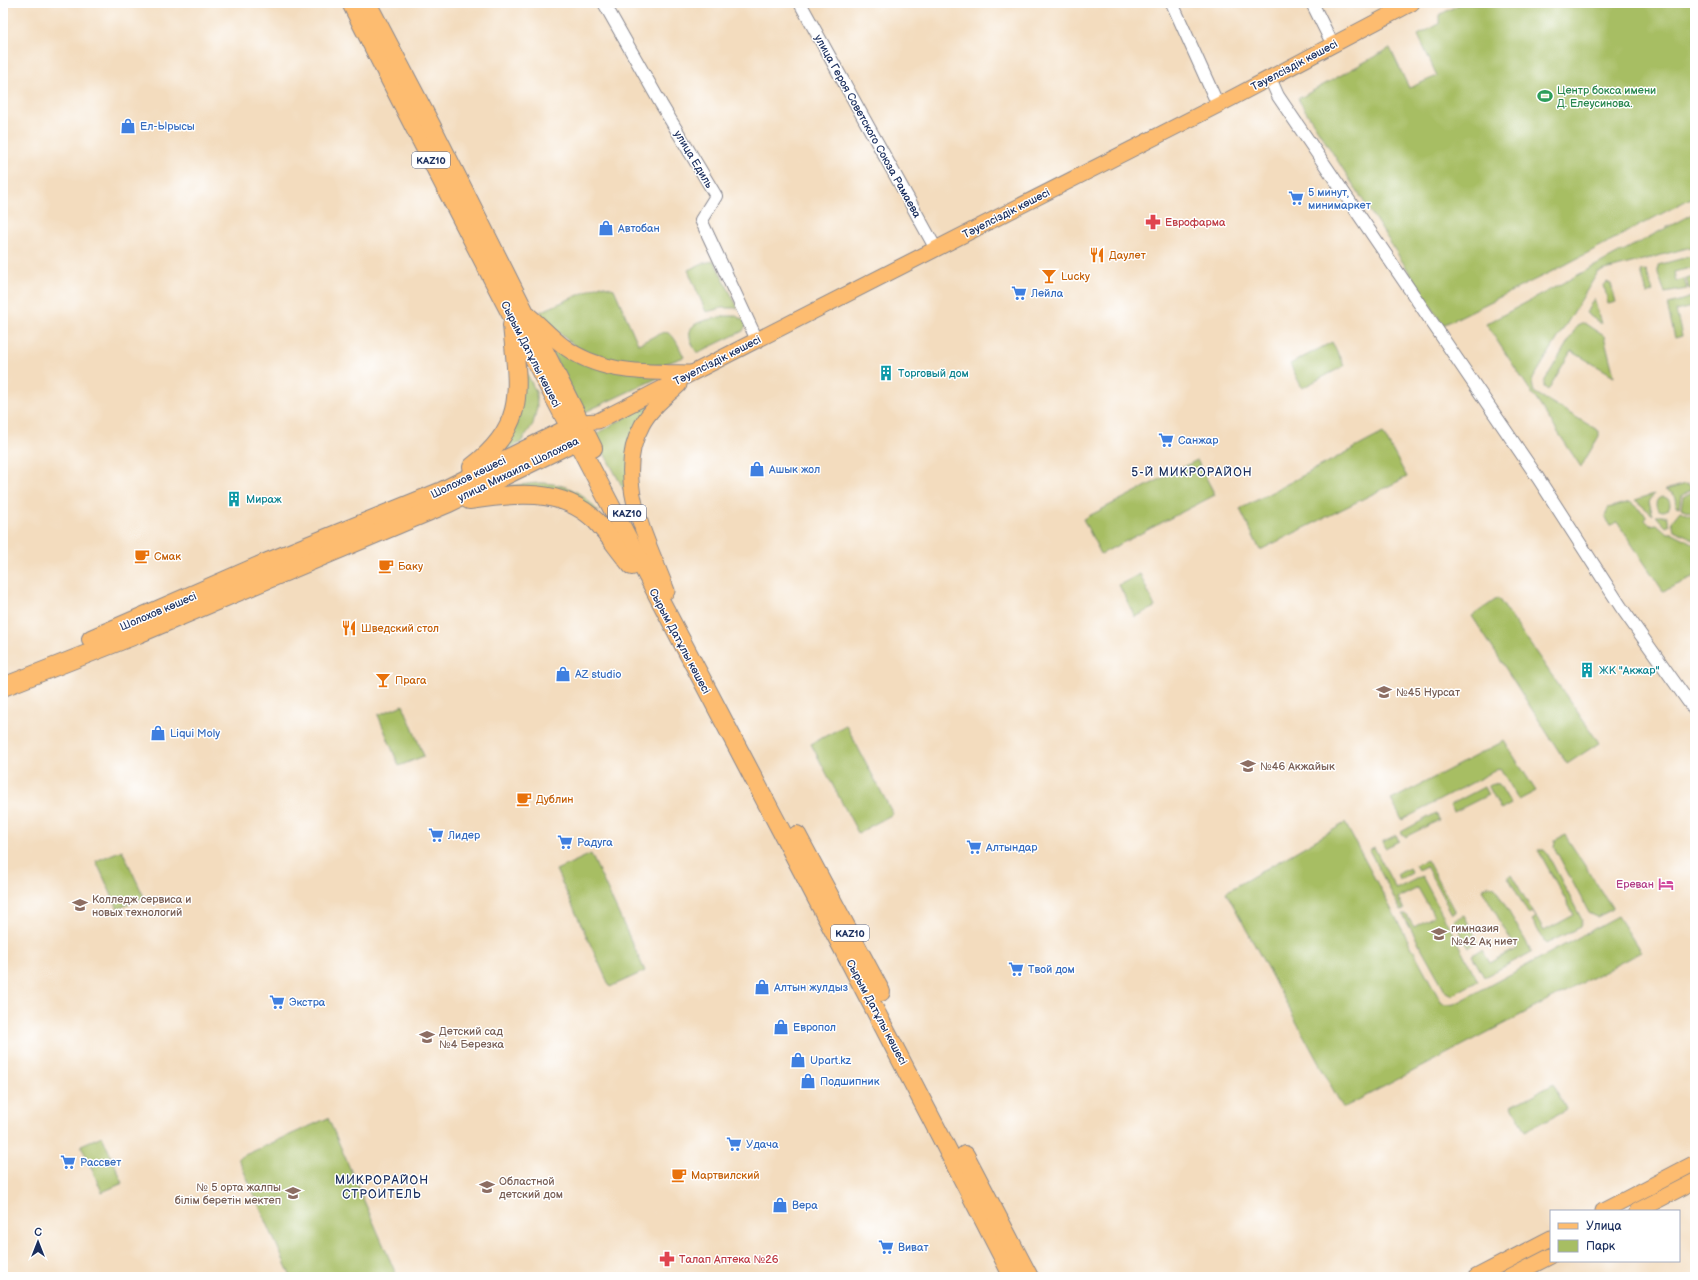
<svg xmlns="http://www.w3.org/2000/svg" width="1698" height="1280" font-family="'Balsamiq Sans',sans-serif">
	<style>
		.green { fill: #a7be63; stroke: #617660 }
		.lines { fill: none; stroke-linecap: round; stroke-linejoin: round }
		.minor-casing { stroke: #87868e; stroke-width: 14 }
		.major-casing { stroke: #87868e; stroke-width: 17 }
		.highway-casing { stroke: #87868e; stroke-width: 20 }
		.minor { stroke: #fff; stroke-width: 12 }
		.major { stroke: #fdbc6f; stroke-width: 15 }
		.highway { stroke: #fdbc6f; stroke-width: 18 }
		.labels { text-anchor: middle; stroke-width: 3; stroke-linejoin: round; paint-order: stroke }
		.shield { fill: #fff; stroke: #5f6d8e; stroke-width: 1 }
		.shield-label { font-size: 10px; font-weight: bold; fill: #1b2f5e }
		.street-label { font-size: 11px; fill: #1b2f5e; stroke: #fff }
		.leisure-label { font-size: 11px; fill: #27864d; stroke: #fff; text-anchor: start }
		.shop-label { font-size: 11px; fill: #366cbe; stroke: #fff; text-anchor: start }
		.health-label { font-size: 11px; fill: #be3a42; stroke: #fff; text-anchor: start }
		.food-label { font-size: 11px; fill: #c56008; stroke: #fff; text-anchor: start }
		.culture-label { font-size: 11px; fill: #0d838f; stroke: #fff; text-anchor: start }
		.education-label { font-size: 11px; fill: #785e54; stroke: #fff; text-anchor: start }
		.hotel-label { font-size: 11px; fill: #b23c85; stroke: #fff; text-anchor: end }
		.neighbourhood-label { font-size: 12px; letter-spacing: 1px; fill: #1b2f5e; stroke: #fff }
	</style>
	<rect width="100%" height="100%" fill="#fff"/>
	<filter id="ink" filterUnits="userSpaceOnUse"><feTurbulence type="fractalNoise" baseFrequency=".025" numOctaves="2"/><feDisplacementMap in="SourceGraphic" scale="8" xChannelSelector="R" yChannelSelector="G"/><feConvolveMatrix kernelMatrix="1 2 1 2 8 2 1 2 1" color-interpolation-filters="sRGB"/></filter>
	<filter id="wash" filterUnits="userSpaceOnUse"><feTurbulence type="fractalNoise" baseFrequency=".012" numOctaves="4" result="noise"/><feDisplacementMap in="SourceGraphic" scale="16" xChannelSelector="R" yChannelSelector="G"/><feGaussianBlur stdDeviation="0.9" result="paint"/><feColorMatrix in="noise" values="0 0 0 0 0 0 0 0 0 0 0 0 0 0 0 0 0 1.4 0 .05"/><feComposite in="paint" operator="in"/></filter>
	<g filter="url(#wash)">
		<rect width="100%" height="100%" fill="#f3dcbe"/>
		<!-- green -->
		<g class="green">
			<path d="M1462 3H1695V196L1563 266 1443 325 1298 99 1390 48 1409 88 1437 76 1418 35 1439 24V15Z"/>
			<path d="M1694 213 1695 246 1598 272 1533 379 1532 383 1534 392 1599 431V436L1581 467 1486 324Z"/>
			<path d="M1695 255V287L1689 289 1686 278 1694 276 1691 268 1674 272 1676 281 1684 279 1687 289 1665 293 1658 273V265Z"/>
			<path d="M714 261 738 308H722L706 312 688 270 703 263Z"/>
			<path d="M1646 270 1653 291 1647 294 1641 271Z"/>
			<path d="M1607 282 1611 284 1616 302 1608 304 1604 285Z"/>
			<path d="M601 285 614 289 638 344C669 330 668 323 684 357L665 364 645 367 586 355 547 323 540 312Z"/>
			<path d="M1695 296V306L1676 311 1682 336 1675 338 1668 309 1669 304Z"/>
			<path d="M1594 298 1601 324 1586 313Z"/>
			<path d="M725 316H736L743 320 746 325 743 331 697 353C678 322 699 322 725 316Z"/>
			<path d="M1584 323 1604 336 1614 376 1571 351 1548 390 1544 387V382L1577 326Z"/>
			<path d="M540 329 559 349 664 375 583 413Z"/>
			<path d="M1332 342 1344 366 1302 388 1290 364Z"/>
			<path d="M519 357 536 392 537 407 533 424 521 442 483 463 495 454Z"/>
			<path d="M661 398 649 408 628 497 594 435Z"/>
			<path d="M1383 433 1407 477 1260 550 1240 509Z"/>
			<path d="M1197 460 1215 495 1101 554 1083 519Z"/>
			<path d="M538 483C565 483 582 491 598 512L509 486Z"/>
			<path d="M1686 484 1693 488 1681 496 1679 507 1676 506C1678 497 1674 493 1665 490Z"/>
			<path d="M1695 490V509L1691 512 1681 508 1683 497Z"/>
			<path d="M1654 494 1649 502 1653 515 1635 500Z"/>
			<circle cx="1663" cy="504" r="7"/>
			<path d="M1630 502 1646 515 1645 520 1650 525 1657 524 1667 533H1673L1695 544V577L1663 591 1617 522 1611 526 1605 517 1608 508Z"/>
			<path d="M1680 511 1695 516V540L1674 530 1672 521Z"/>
			<path d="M1656 516H1667L1670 525 1666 527Z"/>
			<path d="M1140 574 1155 607 1135 617 1119 585Z"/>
			<path d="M1498 598 1599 743 1567 764 1472 616Z"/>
			<path d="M403 705 424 756 399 766 378 715Z"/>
			<path d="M846 725 893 814 858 833 811 744Z"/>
			<path d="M1504 741 1536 791 1519 800 1500 768 1402 820 1391 800Z"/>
			<path d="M1494 783 1499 784 1511 804 1501 810 1488 785Z"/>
			<path d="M1484 787 1488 795 1454 812 1450 805Z"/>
			<path d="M1436 813 1439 820 1405 837 1401 832Z"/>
			<path d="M1345 823 1441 1002 1445 1005 1455 1004 1618 916 1641 952 1343 1108 1226 892Z"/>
			<path d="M1396 835 1399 841 1385 848 1382 842Z"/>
			<path d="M1565 835 1613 909 1597 917 1589 913 1554 847 1555 840Z"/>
			<path d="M1374 847 1396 889 1422 876 1478 981 1452 995 1446 992 1403 915 1406 914 1414 927 1434 916 1418 888 1398 898 1404 910 1401 911 1369 850Z"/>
			<path d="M122 850 144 897 118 909 96 861Z"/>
			<path d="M1538 850H1544L1547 853 1582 920 1580 927 1546 944 1532 920 1536 917 1533 912 1529 915 1508 877 1511 874 1544 931 1574 915Z"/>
			<path d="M591 854 645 971 610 987 556 870Z"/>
			<path d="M1427 860 1455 912 1452 914 1426 866 1418 870 1415 865Z"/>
			<path d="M1409 868 1412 873 1400 879 1398 874Z"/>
			<path d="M1489 885 1494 886 1532 952 1484 977 1472 955 1482 950 1490 963 1516 949 1482 889Z"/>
			<path d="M1464 915 1478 942 1468 947 1454 920Z"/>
			<path d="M1553 1084 1566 1109 1526 1131 1512 1106Z"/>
			<path d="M328 1118 396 1274 388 1277H291L238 1158Z"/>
			<path d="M102 1136 123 1183 102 1192 81 1145Z"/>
		</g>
	</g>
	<g filter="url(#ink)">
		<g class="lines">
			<!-- minor casing -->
			<g class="minor-casing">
				<g id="minor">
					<path d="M604 3 661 104 716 196 701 220 757 340"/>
					<path d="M800 3 936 249"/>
					<path d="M1172 3 1218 105"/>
					<path d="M1312 3 1333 45"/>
					<path d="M1270 78 1278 96 1538 478 1621 607 1695 711"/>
				</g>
			</g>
			<!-- major casing -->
			<g class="major-casing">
				<g id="major">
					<path d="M525 312C538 322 549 335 562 345 599 374 645 372 690 373"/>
					<path d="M580 422 598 421 1230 99 1412 3"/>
					<path d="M667 591C648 539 612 479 642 425 650 409 666 397 679 385"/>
					<path d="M1603 1211 1695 1163"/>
					<path d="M1637 1211 1695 1181"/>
					<path d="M1476 1277 1551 1238"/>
					<path d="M1510 1277 1551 1256"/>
				</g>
			</g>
			<!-- highway casing -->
			<g class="highway-casing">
				<g id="highway">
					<path d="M351 3C567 430 795 851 1013 1277"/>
					<path d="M367 3 432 127 593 448"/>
					<path d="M472 467C528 424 518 389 512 325"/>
					<path d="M469 500C513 493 562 487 596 521 609 535 620 552 632 566"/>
					<path d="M91 639 270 561 442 491 579 423"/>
					<path d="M3 687 138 634 449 503 586 436"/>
					<path d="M797 835 881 992"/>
					<path d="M965 1155 1029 1277"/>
				</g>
			</g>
			<!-- minor -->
			<use href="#minor" class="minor"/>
			<!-- major -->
			<use href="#major" class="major"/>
			<!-- highway -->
			<use href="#highway" class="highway"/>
		</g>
	</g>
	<!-- icons -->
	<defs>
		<g id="stadium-bare" transform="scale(1.2)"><path d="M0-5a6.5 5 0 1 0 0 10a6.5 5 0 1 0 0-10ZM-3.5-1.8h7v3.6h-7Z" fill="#2e9e5b" stroke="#fff" stroke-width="2.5" paint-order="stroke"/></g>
		<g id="shop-bare" transform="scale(1.2)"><path d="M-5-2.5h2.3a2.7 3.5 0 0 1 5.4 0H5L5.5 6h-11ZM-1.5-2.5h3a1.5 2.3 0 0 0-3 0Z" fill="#3f7fe0" stroke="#fff" stroke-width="2.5" paint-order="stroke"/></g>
		<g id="supermarket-bare" transform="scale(1.2)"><path d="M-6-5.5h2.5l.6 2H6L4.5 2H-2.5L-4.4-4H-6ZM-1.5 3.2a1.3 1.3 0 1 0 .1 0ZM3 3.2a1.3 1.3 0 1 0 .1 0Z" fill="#3f7fe0" stroke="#fff" stroke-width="2.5" paint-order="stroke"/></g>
		<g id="pharmacy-bare" transform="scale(1.2)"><path d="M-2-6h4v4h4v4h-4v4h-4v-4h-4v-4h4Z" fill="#e0444e" stroke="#fff" stroke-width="2.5" paint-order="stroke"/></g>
		<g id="restaurant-bare" transform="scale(1.2)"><path d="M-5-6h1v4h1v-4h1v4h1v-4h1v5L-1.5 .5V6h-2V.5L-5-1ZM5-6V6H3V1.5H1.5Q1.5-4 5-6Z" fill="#e8710a" stroke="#fff" stroke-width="2.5" paint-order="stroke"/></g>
		<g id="bar-bare" transform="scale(1.2)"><path d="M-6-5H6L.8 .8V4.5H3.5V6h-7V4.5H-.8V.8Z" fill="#e8710a" stroke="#fff" stroke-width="2.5" paint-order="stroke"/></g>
		<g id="building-bare" transform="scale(1.2)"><path d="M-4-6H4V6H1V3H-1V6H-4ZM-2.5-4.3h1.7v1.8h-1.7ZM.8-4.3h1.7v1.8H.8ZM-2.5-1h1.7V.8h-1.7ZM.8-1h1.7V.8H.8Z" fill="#0f9aa8" stroke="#fff" stroke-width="2.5" paint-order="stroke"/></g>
		<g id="cafe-bare" transform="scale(1.2)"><path d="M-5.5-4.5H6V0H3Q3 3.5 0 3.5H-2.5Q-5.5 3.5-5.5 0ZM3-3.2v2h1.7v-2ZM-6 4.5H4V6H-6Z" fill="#e8710a" stroke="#fff" stroke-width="2.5" paint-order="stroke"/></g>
		<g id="school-bare" transform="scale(1.2)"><path d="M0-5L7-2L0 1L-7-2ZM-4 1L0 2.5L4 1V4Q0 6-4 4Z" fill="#8d6e63" stroke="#fff" stroke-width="2.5" paint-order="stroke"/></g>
		<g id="hotel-bare" transform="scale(1.2)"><path d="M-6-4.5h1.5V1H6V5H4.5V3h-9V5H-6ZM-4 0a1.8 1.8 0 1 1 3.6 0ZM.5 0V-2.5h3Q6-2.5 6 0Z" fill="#d1479c" stroke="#fff" stroke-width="2.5" paint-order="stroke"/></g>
		<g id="university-bare" transform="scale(1.2)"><path d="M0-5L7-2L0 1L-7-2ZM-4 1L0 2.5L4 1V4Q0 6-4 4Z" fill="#8d6e63" stroke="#fff" stroke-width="2.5" paint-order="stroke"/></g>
	</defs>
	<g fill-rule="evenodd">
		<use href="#stadium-bare" x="1545" y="96"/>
		<use href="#shop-bare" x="128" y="126"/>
		<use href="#supermarket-bare" x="1296" y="198"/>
		<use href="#pharmacy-bare" x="1153" y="222"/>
		<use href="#shop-bare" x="606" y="228"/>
		<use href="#restaurant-bare" x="1097" y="255"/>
		<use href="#bar-bare" x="1049" y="276"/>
		<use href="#supermarket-bare" x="1019" y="293"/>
		<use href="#building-bare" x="886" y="373"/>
		<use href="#supermarket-bare" x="1166" y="440"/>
		<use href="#shop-bare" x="757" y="469"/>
		<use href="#building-bare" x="234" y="499"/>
		<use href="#cafe-bare" x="142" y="556"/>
		<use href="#cafe-bare" x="386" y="566"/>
		<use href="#restaurant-bare" x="349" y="628"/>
		<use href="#building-bare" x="1587" y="670"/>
		<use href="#shop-bare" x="563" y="674"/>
		<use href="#bar-bare" x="383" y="680"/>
		<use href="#school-bare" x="1384" y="692"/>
		<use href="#shop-bare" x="158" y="733"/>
		<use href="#school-bare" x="1248" y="766"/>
		<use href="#cafe-bare" x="524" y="799"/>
		<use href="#supermarket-bare" x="436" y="835"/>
		<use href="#supermarket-bare" x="565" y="842"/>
		<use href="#supermarket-bare" x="974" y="847"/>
		<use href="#hotel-bare" x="1666" y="884"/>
		<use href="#university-bare" x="80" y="905"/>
		<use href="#school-bare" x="1439" y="934"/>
		<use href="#supermarket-bare" x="1016" y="969"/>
		<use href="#shop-bare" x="762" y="987"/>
		<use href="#supermarket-bare" x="277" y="1002"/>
		<use href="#shop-bare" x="781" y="1027"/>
		<use href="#school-bare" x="427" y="1037"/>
		<use href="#shop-bare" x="798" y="1060"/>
		<use href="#shop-bare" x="808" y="1081"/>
		<use href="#supermarket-bare" x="734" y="1144"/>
		<use href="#supermarket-bare" x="68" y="1162"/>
		<use href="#cafe-bare" x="679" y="1175"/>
		<use href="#school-bare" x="487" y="1187"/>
		<use href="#school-bare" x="293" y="1193"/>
		<use href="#shop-bare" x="780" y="1205"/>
		<use href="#supermarket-bare" x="886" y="1247"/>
		<use href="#pharmacy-bare" x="667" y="1259"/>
	</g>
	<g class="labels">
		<!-- shield labels -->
		<g class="shield">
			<rect x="412" y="152" width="38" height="16" rx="3"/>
			<rect x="608" y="505" width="38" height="16" rx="3"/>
			<rect x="831" y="925" width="38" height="16" rx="3"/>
		</g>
		<g class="shield-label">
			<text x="431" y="164">KAZ10</text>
			<text x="627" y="517">KAZ10</text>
			<text x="850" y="937">KAZ10</text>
		</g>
		<!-- street labels -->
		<g class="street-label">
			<text transform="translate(1294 65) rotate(-28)" y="4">Тәуелсіздік көшесі</text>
			<text transform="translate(868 126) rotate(61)" y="4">улица Героя Советского Союза Рамаева</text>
			<text transform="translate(694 159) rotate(59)" y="4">улица Едиль</text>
			<text transform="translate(1006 213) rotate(-27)" y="4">Тәуелсіздік көшесі</text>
			<text transform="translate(531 354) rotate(63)" y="4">Сырым Датұлы көшесі</text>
			<text transform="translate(717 360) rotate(-27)" y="4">Тәуелсіздік көшесі</text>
			<text transform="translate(518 469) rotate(-26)" y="4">улица Михаила Шолохова</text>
			<text transform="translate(468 477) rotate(-26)" y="4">Шолохов көшесі</text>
			<text transform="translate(158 611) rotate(-23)" y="4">Шолохов көшесі</text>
			<text transform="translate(680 641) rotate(62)" y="4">Сырым Датұлы көшесі</text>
			<text transform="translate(877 1012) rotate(62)" y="4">Сырым Датұлы көшесі</text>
		</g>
		<!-- leisure labels -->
		<g class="leisure-label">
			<text x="1557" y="94">Центр бокса имени<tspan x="1557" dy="13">Д. Елеусинова.</tspan></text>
		</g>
		<!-- shop labels -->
		<g class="shop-label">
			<text x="140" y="130">Ел-Ырысы</text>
			<text x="1308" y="196">5 минут,<tspan x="1308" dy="13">минимаркет</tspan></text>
			<text x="618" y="232">Автобан</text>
			<text x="1031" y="297">Лейла</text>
			<text x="1178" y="444">Санжар</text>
			<text x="769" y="473">Ашык жол</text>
			<text x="575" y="678">AZ studio</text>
			<text x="170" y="737">Liqui Moly</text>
			<text x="448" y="839">Лидер</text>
			<text x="577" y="846">Радуга</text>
			<text x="986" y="851">Алтындар</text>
			<text x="1028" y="973">Твой дом</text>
			<text x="774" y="991">Алтын жулдыз</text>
			<text x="289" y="1006">Экстра</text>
			<text x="793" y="1031">Европол</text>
			<text x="810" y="1064">Upart.kz</text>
			<text x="820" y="1085">Подшипник</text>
			<text x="746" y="1148">Удача</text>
			<text x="80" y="1166">Рассвет</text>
			<text x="792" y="1209">Вера</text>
			<text x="898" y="1251">Виват</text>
		</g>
		<!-- health labels -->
		<g class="health-label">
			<text x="1165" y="226">Еврофарма</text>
			<text x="679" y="1263">Талап Аптека №26</text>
		</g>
		<!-- food labels -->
		<g class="food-label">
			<text x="1109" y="259">Даулет</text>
			<text x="1061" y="280">Lucky</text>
			<text x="154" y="560">Смак</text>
			<text x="398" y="570">Баку</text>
			<text x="361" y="632">Шведский стол</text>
			<text x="395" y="684">Прага</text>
			<text x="536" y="803">Дублин</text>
			<text x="691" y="1179">Мартвилский</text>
		</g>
		<!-- culture labels -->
		<g class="culture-label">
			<text x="898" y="377">Торговый дом</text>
			<text x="246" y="503">Мираж</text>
			<text x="1599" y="674">ЖК "Акжар"</text>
		</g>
		<!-- education labels -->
		<g class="education-label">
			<text x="1396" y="696">№45 Нурсат</text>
			<text x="1260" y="770">№46 Акжайык</text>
			<text x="92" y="903">Колледж сервиса и<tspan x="92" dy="13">новых технологий</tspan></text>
			<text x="1451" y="932">гимназия<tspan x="1451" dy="13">№42 Ақ ниет</tspan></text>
			<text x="439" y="1035">Детский сад<tspan x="439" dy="13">№4 Березка</tspan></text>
			<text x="499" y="1185">Областной<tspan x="499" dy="13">детский дом</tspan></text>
			<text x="281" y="1191" text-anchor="end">№ 5 орта жалпы<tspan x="281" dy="13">білім беретін мектеп</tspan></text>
		</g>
		<!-- hotel labels -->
		<g class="hotel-label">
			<text x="1654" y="888">Ереван</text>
		</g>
		<!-- neighbourhood labels -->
		<g class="neighbourhood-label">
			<text x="1192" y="476">5-Й МИКРОРАЙОН</text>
			<text x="382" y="1184">МИКРОРАЙОН<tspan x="382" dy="14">СТРОИТЕЛЬ</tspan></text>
		</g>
	</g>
	<!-- margin -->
	<rect width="1698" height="1280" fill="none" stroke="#fff" stroke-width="16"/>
	<!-- legend -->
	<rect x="1550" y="1210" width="130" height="52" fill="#ffffff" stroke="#a4acbf"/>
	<rect x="1558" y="1223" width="20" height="6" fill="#fdbc6f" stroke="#a4acbf"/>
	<text x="1586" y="1230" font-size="12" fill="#1b2f5e">Улица</text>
	<rect x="1558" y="1240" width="20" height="12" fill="#a7be63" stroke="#a4acbf"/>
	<text x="1586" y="1250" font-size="12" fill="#1b2f5e">Парк</text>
	<!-- north arrow -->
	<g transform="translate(38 1242)" stroke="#ffffff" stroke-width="3" paint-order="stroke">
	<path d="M0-3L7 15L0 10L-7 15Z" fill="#1b2f5e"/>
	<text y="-6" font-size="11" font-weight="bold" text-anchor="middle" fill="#1b2f5e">С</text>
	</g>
</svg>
